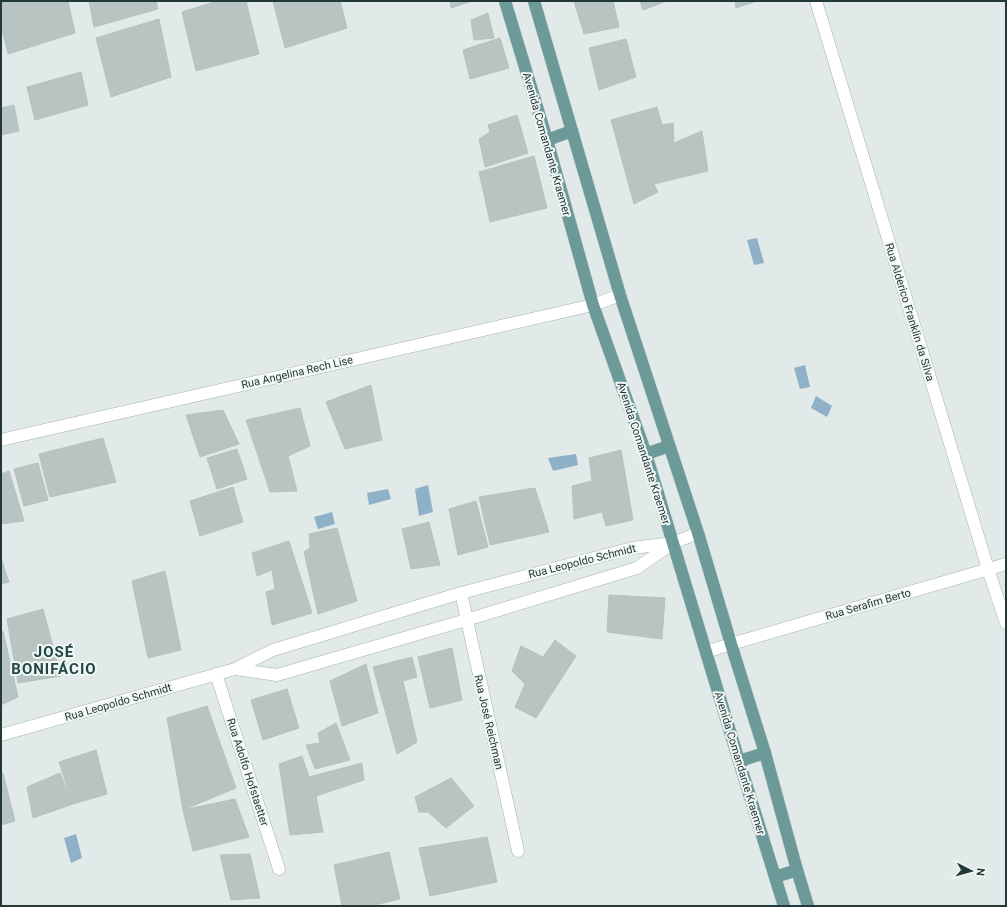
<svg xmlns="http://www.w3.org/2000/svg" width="1007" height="907" font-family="Roboto,sans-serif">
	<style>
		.water { fill: #8fb1c8 }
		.building { fill: #b7c4c1; stroke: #b4c2c0 }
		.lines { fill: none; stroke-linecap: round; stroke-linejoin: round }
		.minor-casing { stroke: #a4b1b0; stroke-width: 13 }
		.major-casing { stroke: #c1c7c7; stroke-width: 13 }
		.minor { stroke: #fff; stroke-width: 12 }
		.major { stroke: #6b9a99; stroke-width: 12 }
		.labels { text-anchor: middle; stroke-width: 4; stroke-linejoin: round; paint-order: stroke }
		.street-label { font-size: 11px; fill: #233838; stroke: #f1f7f5 }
		.district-label { font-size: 15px; font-weight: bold; letter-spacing: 1px; fill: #224747; stroke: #f1f7f5 }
	</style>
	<rect width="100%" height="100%" fill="#e1eae8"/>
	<!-- water -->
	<g class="water">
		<path d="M757 238 764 263 754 265 747 240Z"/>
		<path d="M805 365 810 387 800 389 794 368Z"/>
		<path d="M816 396 832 406 827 417 811 408Z"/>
		<path d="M576 454 578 465 553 471 548 458Z"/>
		<path d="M428 485 433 512 419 516 415 489Z"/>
		<path d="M388 489 391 499 369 505 367 493Z"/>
		<path d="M332 512 335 524 318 529 314 517Z"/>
		<path d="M76 834 82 858 71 863 64 838Z"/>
	</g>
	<!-- building -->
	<g class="building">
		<path d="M1 1H68L75 33 8 54 1 25Z"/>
		<path d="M89 1H156L158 9 94 27Z"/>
		<path d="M217 1H246L259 54 196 71 182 12Z"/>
		<path d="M273 1H340L347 28 285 48Z"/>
		<path d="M450 1H472L451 8Z"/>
		<path d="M574 1H613L619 27 584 34Z"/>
		<path d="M640 1H667L643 10Z"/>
		<path d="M735 1H757L736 8Z"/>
		<path d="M488 13 494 38 474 40 471 20Z"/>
		<path d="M159 19 171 77 111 97 96 38Z"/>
		<path d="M500 38 509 68 470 79 463 50Z"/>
		<path d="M626 39 636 77 599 90 589 48Z"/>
		<path d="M81 72 88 105 35 120 27 87Z"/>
		<path d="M14 105 19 131 1 135V108Z"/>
		<path d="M657 107 662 125 673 123 674 143 702 131 708 171 654 184 658 192 634 204 611 120Z"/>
		<path d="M517 115 528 153 485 167 479 139 490 132 488 125Z"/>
		<path d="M534 156 547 208 490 222 479 172Z"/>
		<path d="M371 385 382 440 345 449 326 402Z"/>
		<path d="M300 408 310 446 288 456 297 491 270 492 246 420Z"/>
		<path d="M223 410 239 444 200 457 186 415Z"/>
		<path d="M103 438 116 482 50 497 39 454Z"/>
		<path d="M237 449 247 479 217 489 207 458Z"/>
		<path d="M621 450 633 520 606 526 602 512 574 519 572 486 592 481 589 458Z"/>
		<path d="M38 463 48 500 24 506 14 469Z"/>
		<path d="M9 471 24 521 1 524V474Z"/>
		<path d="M233 487 243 522 200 536 190 501Z"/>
		<path d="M535 488 549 532 490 545 479 497Z"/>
		<path d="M476 501 488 547 458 555 449 509Z"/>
		<path d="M429 522 440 565 411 569 402 529Z"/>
		<path d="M337 528 357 601 318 614 304 552 310 548 309 534Z"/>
		<path d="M289 541 312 613 272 625 266 592 275 589 272 570 257 576 252 553Z"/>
		<path d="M1 558 9 582 1 584Z"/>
		<path d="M165 571 181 650 148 658 132 581Z"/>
		<path d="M609 595 665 598 662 639 607 632Z"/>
		<path d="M43 609 61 676 18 683 7 619Z"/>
		<path d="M3 631 18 697 1 705V632Z"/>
		<path d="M555 640 576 656 536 718 515 707 525 684 512 671 521 646 543 657Z"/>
		<path d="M452 648 462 700 430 708 418 657Z"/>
		<path d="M412 657 417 677 403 681 417 742 397 754 373 667Z"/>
		<path d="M366 664 378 713 342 726 330 681Z"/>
		<path d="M287 689 299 728 263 740 251 700Z"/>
		<path d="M207 706 236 788 183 810 167 718Z"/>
		<path d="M336 723 350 760 315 769 306 745 320 743 318 733Z"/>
		<path d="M96 750 107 794 73 804 59 762Z"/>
		<path d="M302 756 309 777 362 763 364 780 316 796 323 832 290 835 279 764Z"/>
		<path d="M3 773 15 821 1 825V774Z"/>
		<path d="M60 773 73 804 33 818 27 787Z"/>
		<path d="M451 778 474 806 446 828 428 812H419L415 797Z"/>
		<path d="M235 799 249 837 193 851 183 810Z"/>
		<path d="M487 837 497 882 430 896 419 848Z"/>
		<path d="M389 852 400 899 370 906H342L334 865Z"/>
		<path d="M250 854 260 898 231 900 220 855Z"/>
	</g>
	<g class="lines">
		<!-- minor casing -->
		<g class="minor-casing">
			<g id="minor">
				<path d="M816 1 988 569 1006 623"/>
				<path d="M1 440 593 305 620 295"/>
				<path d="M461 593 518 851"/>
				<path d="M706 652 731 644 1006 564"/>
				<path d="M235 669 277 675 466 620 637 568 673 543 698 533"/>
				<path d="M216 674 279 869"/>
				<path d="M1 735 235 669 273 650 461 593 632 548 673 543"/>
			</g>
		</g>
		<!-- major casing -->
		<g class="major-casing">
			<g id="major">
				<path d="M505 1 547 140 593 305 646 454 739 761 784 906"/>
				<path d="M534 1 620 295 698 533 731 644 765 753 797 870 808 906"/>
				<path d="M547 140 572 131"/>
				<path d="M646 454 669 446"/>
				<path d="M739 761 765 753"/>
				<path d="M775 877 797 870"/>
			</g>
		</g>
		<!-- minor -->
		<use href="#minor" class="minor"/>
		<!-- major -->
		<use href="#major" class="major"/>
	</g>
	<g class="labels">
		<!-- street labels -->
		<g class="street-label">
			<text transform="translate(547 144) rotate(74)" y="4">Avenida Comandante Kraemer</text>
			<text transform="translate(910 312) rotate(73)" y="4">Rua Alderico Franklin da Silva</text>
			<text transform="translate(297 372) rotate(-13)" y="4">Rua Angelina Rech Lise</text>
			<text transform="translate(644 453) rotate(72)" y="4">Avenida Comandante Kraemer</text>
			<text transform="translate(582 561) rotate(-14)" y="4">Rua Leopoldo Schmidt</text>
			<text transform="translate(868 604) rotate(-16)" y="4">Rua Serafim Berto</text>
			<text transform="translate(118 702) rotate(-16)" y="4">Rua Leopoldo Schmidt</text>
			<text transform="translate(489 722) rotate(77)" y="4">Rua José Reichman</text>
			<text transform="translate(740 763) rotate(73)" y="4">Avenida Comandante Kraemer</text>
			<text transform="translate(248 772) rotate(72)" y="4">Rua Adolfo Hofstaetter</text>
		</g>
		<!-- district labels -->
		<g class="district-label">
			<text x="54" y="657">JOSÉ<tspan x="54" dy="17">BONIFÁCIO</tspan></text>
		</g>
	</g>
	<!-- border -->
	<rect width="1007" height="907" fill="none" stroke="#233838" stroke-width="4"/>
	<!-- north arrow -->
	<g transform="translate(971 871) rotate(96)" stroke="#f1f7f5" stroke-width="3" paint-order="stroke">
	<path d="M0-3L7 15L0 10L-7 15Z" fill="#233838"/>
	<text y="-6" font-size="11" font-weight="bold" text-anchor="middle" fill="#233838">N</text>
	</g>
</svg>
